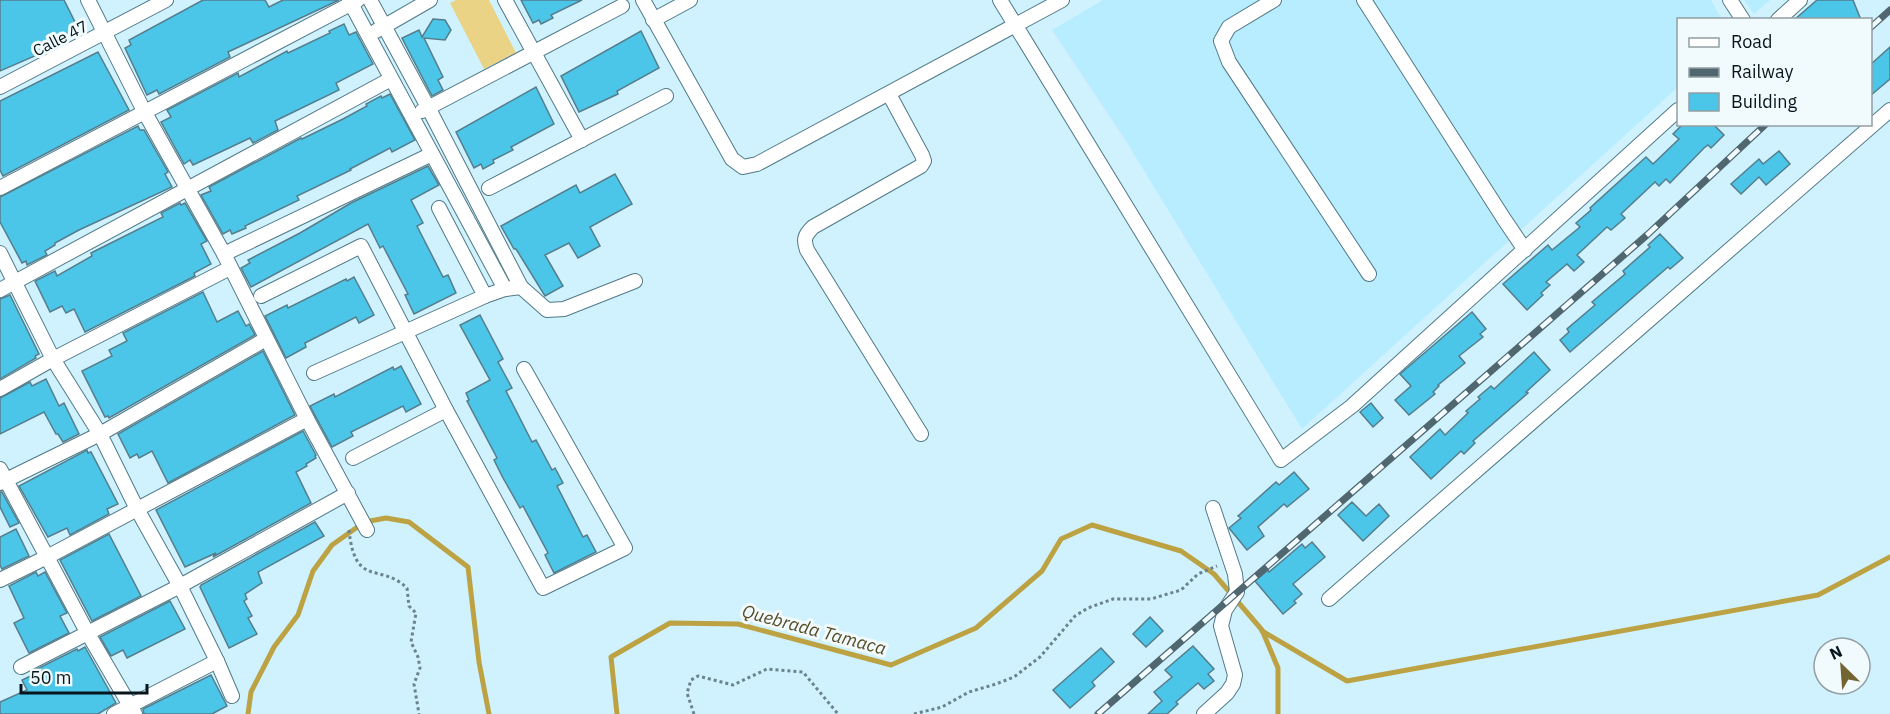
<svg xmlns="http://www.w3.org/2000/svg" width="1890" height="714" font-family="'IBM Plex Sans',sans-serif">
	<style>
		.built { fill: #b8edff }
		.green { fill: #ead384 }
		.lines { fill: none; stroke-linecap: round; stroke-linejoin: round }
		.stream { stroke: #bca243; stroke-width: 5 }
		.building { fill: #4bc5e8; stroke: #557d8b; stroke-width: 1.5 }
		.minor-casing { stroke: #517987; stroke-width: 16 }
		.path { stroke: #6a838c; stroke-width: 3; stroke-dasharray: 3 3; stroke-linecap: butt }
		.minor { stroke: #fff; stroke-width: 14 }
		.rail-casing { stroke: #506770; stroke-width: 7 }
		.rail { stroke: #f1fafd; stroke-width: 4.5; stroke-dasharray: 14; stroke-linecap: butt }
		.labels { text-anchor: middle; stroke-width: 6; stroke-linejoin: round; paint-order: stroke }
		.street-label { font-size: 16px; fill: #06161c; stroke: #f1fafd }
		.water-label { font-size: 18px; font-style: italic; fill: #574c25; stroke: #f1fafd }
	</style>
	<rect width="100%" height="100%" fill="#cff2fe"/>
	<!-- built -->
	<g class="built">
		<path d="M1103 0H1711L1722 19 1678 20V87L1302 429 1124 138 1052 30Z"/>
		<path d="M1744 0H1770L1754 14Z"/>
	</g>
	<!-- green -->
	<path class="green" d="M456 0H489L516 53 484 69 450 3Z"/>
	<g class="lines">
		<!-- stream -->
		<g class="stream">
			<path d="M370 521 386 518 409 522 468 567 479 662 489 714"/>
			<path d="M1262 631 1347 681 1818 595 1890 557"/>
			<path d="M248 714 251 692 274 647 298 615 313 571 332 545 356 528"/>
			<path d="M617 714 611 657 670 623 738 624 891 665 976 628 1042 571 1061 539 1092 525 1181 551 1214 574 1262 630 1278 668V714"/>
		</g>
	</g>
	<!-- building -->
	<g class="building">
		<path d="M0 0H64L79 30 35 52 37 55 0 71Z"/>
		<path d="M203 0H265L269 7 283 0H339L228 52 230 57 159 94 157 90 147 95 125 48 131 45 129 40Z"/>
		<path d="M521 0H582L551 15 553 18 541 24 539 20 533 23Z"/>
		<path d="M1817 0H1853L1861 20H1794Z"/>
		<path d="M433 19 445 20 451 30 445 40 424 38 443 77 438 80 443 90 432 96 402 38 419 30 422 37Z"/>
		<path d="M344 24 349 35 356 32 373 64 336 83 339 90 275 121 278 130 253 143 250 138 193 165 190 160 184 164 161 122 171 117 167 110 238 73 239 77 287 51 288 53 330 33 329 31Z"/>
		<path d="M641 31 659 68 617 91 618 94 579 112 561 76Z"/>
		<path d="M1890 47V79L1870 96V65Z"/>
		<path d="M98 52 129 110 3 176 0 170V101Z"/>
		<path d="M536 87 554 124 511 147 513 150 493 160 494 163 483 169 481 164 474 168 456 132Z"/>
		<path d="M390 94 415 140 392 152 390 148 350 169 351 170 297 196 299 200 245 226 246 228 232 234 230 230 223 234 201 195 211 191 209 187 301 138 302 139 343 119 367 106 366 104 381 96 382 98Z"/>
		<path d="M1683 124H1713L1724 135 1711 148 1708 145 1704 148 1670 183 1666 179 1659 186 1655 182 1621 214 1625 218 1611 230 1607 227 1577 255 1584 262 1574 271 1567 264 1546 282 1550 285 1541 293 1543 295 1527 310 1503 284 1548 245 1552 250 1580 227 1576 223 1591 210 1590 208 1646 157 1653 164 1679 139 1673 134Z"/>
		<path d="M138 126 140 130H144L168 172 165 174 172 187 79 230 55 243V245L45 251 47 255 27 265 26 261 22 263 0 222V197Z"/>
		<path d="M1779 151 1790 164 1766 185 1759 177 1741 194 1731 184 1759 159 1763 164Z"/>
		<path d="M428 166 439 185 411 200 423 223 417 226 443 277 448 275 456 293 414 314 405 295 408 294 383 246 380 248 368 224 251 287 241 268 250 263 248 260 300 233 351 203Z"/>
		<path d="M615 174 632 204 590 227 600 246 578 258 569 243 545 255 563 286 545 296 516 249H514L501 226 576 185 580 193Z"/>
		<path d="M180 203 181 205 185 203 207 241 201 244 211 264 194 273 195 276 85 332 74 309 66 313 62 306 50 312 35 281 55 271 57 276 92 256 91 253 163 217 161 213Z"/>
		<path d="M1660 234 1683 258 1670 269 1668 267 1570 352 1560 340 1569 332 1567 329 1595 305 1592 302 1625 274 1623 271 1650 247 1648 245Z"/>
		<path d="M354 277 374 315 359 323 356 317 305 343 306 347 286 358 265 316 287 305 288 308 346 279 347 281Z"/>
		<path d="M203 292 217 322 238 311 246 326 249 324 255 335 109 418 108 416 105 417 82 371 112 356 109 350 127 341 123 333Z"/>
		<path d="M10 295 39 354 35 356 36 358 0 379V299Z"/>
		<path d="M1472 312 1486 329 1480 334 1483 337 1459 356 1465 363 1438 385 1439 386 1433 392 1435 394 1409 415 1395 400 1411 386 1400 374Z"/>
		<path d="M480 315 503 359 498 362 512 388 506 391 532 442 536 440 552 470 555 468 563 483 557 486 583 537 587 535 596 552 554 573 545 555 548 553 523 506 520 508 503 478 494 460 497 458 467 401 469 400 466 393 490 380 460 325Z"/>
		<path d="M263 351 295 415 168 483 152 451 139 458 137 454 130 458 118 434Z"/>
		<path d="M1534 352 1550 370 1526 392 1528 393 1473 441 1475 443 1464 454 1461 451 1431 479 1410 457 1440 429 1445 435 1468 413 1466 411 1480 399 1478 397 1491 386 1494 389Z"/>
		<path d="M401 366 421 404 406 412 403 406 351 432 353 436 332 447 310 406 334 394 335 397 393 367 394 370Z"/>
		<path d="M46 379 59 406 64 403 79 434 63 442 58 434H56L44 412 0 434V398L30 382 32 386Z"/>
		<path d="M1371 403 1383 418 1373 427 1360 412Z"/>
		<path d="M303 431 316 455 315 456 316 458 306 464 307 466 296 472 311 503 213 557 216 553 185 567 156 510Z"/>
		<path d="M87 450 88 453 91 452 118 504 107 509 109 514 70 535 67 528 48 537 19 486Z"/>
		<path d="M1294 472 1309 489 1287 507 1284 504 1258 527 1264 536 1247 550 1229 528 1241 518 1238 516 1276 482 1279 485Z"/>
		<path d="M0 492H2L19 523 10 527 0 507Z"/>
		<path d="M1352 502 1366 516 1379 504 1389 516 1363 541 1338 515Z"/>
		<path d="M315 522 324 536 258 572 262 583 245 594 247 599 244 601 252 616 248 618 257 634 229 648 200 587 201 585Z"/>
		<path d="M16 529 29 556 2 569 0 565V537Z"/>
		<path d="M109 534 141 596 92 621 60 560Z"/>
		<path d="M1312 542 1325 557 1293 584 1302 594 1294 601 1296 603 1283 614 1255 581 1268 570 1269 572 1302 544 1305 548Z"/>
		<path d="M36 572 38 576 45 572 67 613 60 616 69 633 29 653 14 623 24 618 9 586Z"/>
		<path d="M170 601 185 629 127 658 123 650 111 656 100 637Z"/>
		<path d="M1150 617 1163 631 1146 647 1133 634Z"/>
		<path d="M1193 646 1214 669 1208 674 1214 681 1204 689 1198 683 1176 702 1178 704 1167 714H1148L1162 701 1154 692 1172 677 1165 670Z"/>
		<path d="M85 647 116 703 98 714H0V702L27 690 22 680 39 672 37 669 77 649 78 651Z"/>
		<path d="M1101 648 1114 662 1092 682 1095 686 1070 708 1053 690Z"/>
		<path d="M211 675 227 706 212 714H144L143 709Z"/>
	</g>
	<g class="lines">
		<!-- minor casing -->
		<g class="minor-casing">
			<g id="minor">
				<path d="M88 0 144 111 224 254 307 419 367 530"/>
				<path d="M349 0 505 289"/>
				<path d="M370 0 429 109 521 287"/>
				<path d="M505 0 582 140"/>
				<path d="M643 0 732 159 743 167 757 164 1062 0"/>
				<path d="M1000 0 1281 460 1352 406 1678 110"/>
				<path d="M1274 0 1229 27 1221 41 1229 62 1369 274"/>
				<path d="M1364 0 1504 219 1525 250"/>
				<path d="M1730 0 1743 20"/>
				<path d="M653 20 690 0"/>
				<path d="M1778 20 1800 0"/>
				<path d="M376 31 430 0"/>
				<path d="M0 87 166 0"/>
				<path d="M889 94 922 155 924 161 921 166 813 227C805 235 803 239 807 250L921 434"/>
				<path d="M422 111 622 6"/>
				<path d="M0 188 358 0"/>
				<path d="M489 188 666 96"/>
				<path d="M439 208 485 296"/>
				<path d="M0 253 53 359 100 434 137 509 180 586 217 661 232 696"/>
				<path d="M224 254 432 154"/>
				<path d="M0 290 391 79"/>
				<path d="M261 296 361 246 446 410 543 588 625 548 524 369"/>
				<path d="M314 373 485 296 505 289 521 287 547 310 564 309 635 281"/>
				<path d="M0 389 53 359 230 268"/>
				<path d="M353 458 446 410"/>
				<path d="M0 469 87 632 135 714"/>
				<path d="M0 483 100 434 266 339"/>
				<path d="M0 580 47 557 307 419"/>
				<path d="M1329 599 1890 110"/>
				<path d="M21 667 180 586 348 493"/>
				<path d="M114 714 217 661"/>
				<path d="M1204 714 1227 693 1233 684 1235 675 1221 626 1225 610 1237 592 1235 574 1213 508"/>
			</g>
		</g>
		<!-- path -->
		<g class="path">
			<path d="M349 530C355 589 380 562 407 588L409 606 416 613 411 642 418 657 420 668 414 684 419 714"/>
			<path d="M694 714 687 693 691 680 698 676 733 685 767 669 803 672 838 714"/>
			<path d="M914 714 942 707 969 692 996 684 1014 677 1040 657 1075 616 1088 608 1113 599H1151L1181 590 1198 574 1217 566"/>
		</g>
		<!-- minor -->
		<use href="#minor" class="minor"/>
		<!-- rail casing -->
		<g class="rail-casing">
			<g id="rail">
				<path d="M1870 28 1890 10"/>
				<path d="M1098 714 1647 235 1766 124"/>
			</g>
		</g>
		<!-- rail -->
		<use href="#rail" class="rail"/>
	</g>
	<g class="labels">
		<!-- street labels -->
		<g class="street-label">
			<text transform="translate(60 38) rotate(-27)" y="6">Calle 47</text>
		</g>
		<!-- water labels -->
		<g class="water-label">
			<text transform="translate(814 630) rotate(15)" y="6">Quebrada Tamaca</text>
		</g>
	</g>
	<!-- legend -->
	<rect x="1677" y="18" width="195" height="108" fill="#f1fafd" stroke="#939fa3" stroke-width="1.5"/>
	<rect x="1689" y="38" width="30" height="9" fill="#ffffff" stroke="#939fa3" stroke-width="1.5"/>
	<text x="1731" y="48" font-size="18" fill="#06161c">Road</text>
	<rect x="1689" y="68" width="30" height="9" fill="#506770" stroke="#939fa3" stroke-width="1.5"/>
	<text x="1731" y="78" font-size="18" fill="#06161c">Railway</text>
	<rect x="1689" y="93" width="30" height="18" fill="#4bc5e8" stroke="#939fa3" stroke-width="1.5"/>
	<text x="1731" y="108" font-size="18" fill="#06161c">Building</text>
	<!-- north arrow -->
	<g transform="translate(1842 666) rotate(335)"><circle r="28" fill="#f1fafd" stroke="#939fa3" stroke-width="1.5"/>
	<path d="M0-4.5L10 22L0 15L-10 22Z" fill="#736432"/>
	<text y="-9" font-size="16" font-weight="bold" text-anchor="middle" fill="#06161c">N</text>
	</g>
	<!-- scale -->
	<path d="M21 684v9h126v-9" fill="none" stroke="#06161c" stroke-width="3"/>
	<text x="30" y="684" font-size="18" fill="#06161c" stroke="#f1fafd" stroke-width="4.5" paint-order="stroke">50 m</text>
</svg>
